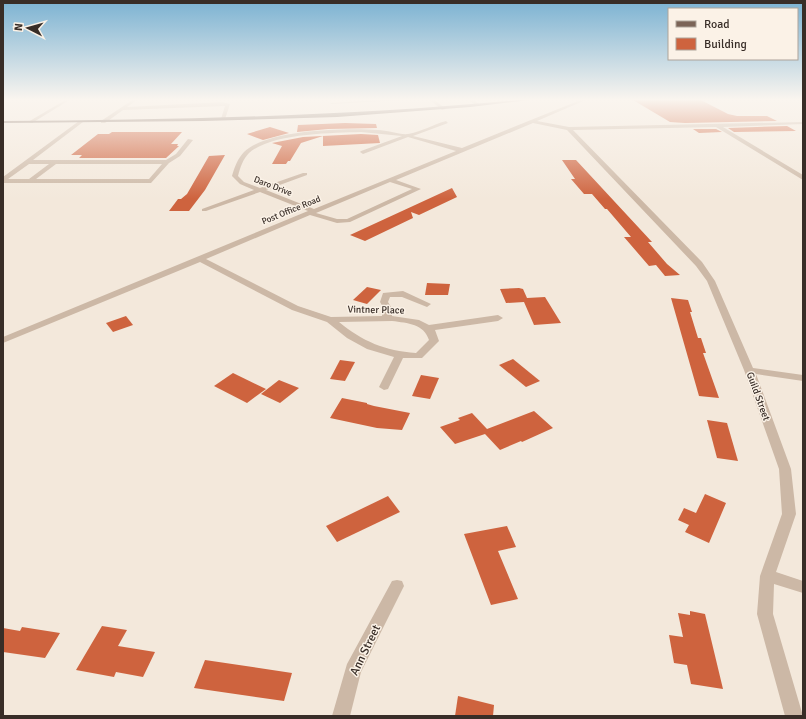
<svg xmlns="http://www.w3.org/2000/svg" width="806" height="719" font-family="Signika,sans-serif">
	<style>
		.building { fill: #ce633e }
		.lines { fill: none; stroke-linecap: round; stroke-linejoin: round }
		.minor { fill: #ccb8a6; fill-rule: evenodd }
		.major { fill: #7b6457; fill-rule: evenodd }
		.labels { text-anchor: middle; stroke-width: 3; stroke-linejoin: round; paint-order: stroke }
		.far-street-label { font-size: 9px; fill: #382d27; stroke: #fbf2e7 }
		.street-label { font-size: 10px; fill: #382d27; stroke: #fbf2e7 }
		.near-street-label { font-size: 12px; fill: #382d27; stroke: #fbf2e7 }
	</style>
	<rect width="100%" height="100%" fill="#f3e8db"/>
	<!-- building -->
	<g class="building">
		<path d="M697 98 728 114 737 116H767L777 121 685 123 670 122 633 100Z"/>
		<path d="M345 123 376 124 377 128 328 129 297 132 298 125Z"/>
		<path d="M787 126 796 131 734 132 728 128Z"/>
		<path d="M270 127 289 133 263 140 247 134Z"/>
		<path d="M693 129H716L722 132 699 133Z"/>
		<path d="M112 132H182L171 144H178L177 146H179L166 158H79L82 155H71L98 134H109Z"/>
		<path d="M361 134 378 135 380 143 323 146V136L301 143 290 161H288L286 164H272L282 146 272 143 303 137Z"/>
		<path d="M225 155 205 190 189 211H169L178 199H181L187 194 209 156Z"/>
		<path d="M562 160H576L652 242H648L667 264 680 275 665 276 656 265 649 266 624 237H631L607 209H605L592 194H584L571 179H575Z"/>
		<path d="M452 188 457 197 419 215 411 212 413 218 365 241 350 235Z"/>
		<path d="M427 283 450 284 448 295H425Z"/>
		<path d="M367 287 381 290 367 304 353 300Z"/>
		<path d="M519 288 523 289 527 298 545 297 561 323 534 325 524 302 506 303 500 289Z"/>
		<path d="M671 298 688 300 692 312H690L698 338H701L706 353H703L719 398 699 396Z"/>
		<path d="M126 316 133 325 113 332 106 323Z"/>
		<path d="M513 359 540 381 526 387 499 365Z"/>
		<path d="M340 360 355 362 345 381 330 379Z"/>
		<path d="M233 373 266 389 247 403 214 386Z"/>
		<path d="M421 375 439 378 430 399 412 396Z"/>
		<path d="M279 380 299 388 280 403 261 394Z"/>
		<path d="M342 398 367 403V404L374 406 410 413 402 430 377 428 330 418Z"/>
		<path d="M534 411 553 428 522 442 521 441 500 450 485 434 455 444 440 427 460 420 458 418 472 413 487 429Z"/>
		<path d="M707 420 727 423 738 461 717 458Z"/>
		<path d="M705 494 726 503 709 543 685 532 689 525 678 520 684 508 696 513Z"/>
		<path d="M388 496 400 512 337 542 326 526Z"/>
		<path d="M507 526 516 547 498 551 518 599 491 605 464 534Z"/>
		<path d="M690 611 705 614 723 689 691 684 687 665 674 663 669 635 683 637 678 613 690 615Z"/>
		<path d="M102 626 127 630 118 646 155 652 143 677 116 672 114 677 76 670Z"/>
		<path d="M22 627 60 633 45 658 3 652V628L20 631Z"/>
		<path d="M205 660 292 673 284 701 194 688Z"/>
		<path d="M458 696 494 705 493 716H455Z"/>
	</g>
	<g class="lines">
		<!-- minor -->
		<g class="minor">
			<path d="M67 99H71L32 123 28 122Z"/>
			<path d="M134 99H138L127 107 222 102 230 104 225 119 223 120 221 119 225 106 123 110 105 123H101V121Z"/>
			<path d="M399 99H419L332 104 330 103Z"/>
			<path d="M429 99H433L446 109 442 110Z"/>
			<path d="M467 99H471L481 105 477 106Z"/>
			<path d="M583 99H588L537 121 569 127 803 122V124L723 127 803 175V180L716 127 573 130 702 262 715 281 753 368 803 375V381L756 374 791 469 796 514 776 572 803 581V593L774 584 773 614 803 716H785L757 614 760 576 782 514 779 469 744 370 707 281 696 266 567 130 533 123 396 180 421 189 350 222 337 223 310 215 206 259 298 306 331 317 382 316 383 307 380 302 383 293 403 291 431 304 427 307 402 297H390L388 302 391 307 392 316 419 320 429 325 498 315 503 318 498 321 435 330 439 341 422 358H403L388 389 384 390 379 387 394 357 367 349 347 338 327 322 292 310 200 262 3 343V337L308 211 260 192 206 211H202V209L254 190 240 184 232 176C234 168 238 158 244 152 268 129 347 128 378 130 387 130 400 135 408 134 421 132 434 124 446 121L448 123 413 136 462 148ZM361 132 402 136 361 151 360 152 363 154 408 137 456 151 314 209 266 190 307 175V173H303L260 188 244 182 238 176C240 168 243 159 249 153 272 133 331 133 361 132ZM390 182 412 189 347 219H337L316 213ZM392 321C408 323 424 324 429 340L416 353C385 351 362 341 339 322Z"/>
			<path d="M79 121 83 122 33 160H166L176 154 188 139 193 140 180 156 169 163 151 183H3V177ZM29 164H49L29 179H8ZM56 164H162L149 179H36Z"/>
			<path d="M397 580 402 581 404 586 361 672 350 716H332L347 664 392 581Z"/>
		</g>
		<!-- major -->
		<path class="major" d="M528 99H538L470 107 337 117 203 121 3 123V121C178 120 353 116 528 99Z"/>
	</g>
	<!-- sky -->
	<linearGradient id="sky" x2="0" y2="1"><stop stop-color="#7bb2d2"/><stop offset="0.5" stop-color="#faf5ef"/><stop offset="1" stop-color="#faf5ef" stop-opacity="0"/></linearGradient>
	<rect width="806" height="199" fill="url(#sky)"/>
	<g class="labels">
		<!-- far-street labels -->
		<g class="far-street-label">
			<text transform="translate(273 186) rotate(21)" y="3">Daro Drive</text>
			<text transform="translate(291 210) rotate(-22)" y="3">Post Office Road</text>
		</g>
		<!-- street labels -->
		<g class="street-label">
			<text transform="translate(376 309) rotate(1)" y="4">Vintner Place</text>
			<text transform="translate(759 396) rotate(70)" y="4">Guild Street</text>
		</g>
		<!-- near-street labels -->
		<g class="near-street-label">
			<text transform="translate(365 650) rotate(-64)" y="4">Ann Street</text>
		</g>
	</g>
	<!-- border -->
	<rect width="806" height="719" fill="none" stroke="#382d27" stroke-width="8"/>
	<!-- legend -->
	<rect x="668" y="8" width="130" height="52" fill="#fbf2e7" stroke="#ada39a"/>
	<rect x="676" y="21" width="20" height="6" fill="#7b6457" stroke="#ada39a"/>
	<text x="704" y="28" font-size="12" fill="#382d27">Road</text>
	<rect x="676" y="38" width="20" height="12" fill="#ce633e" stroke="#ada39a"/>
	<text x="704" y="48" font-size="12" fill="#382d27">Building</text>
	<!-- north arrow -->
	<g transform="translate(28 28) rotate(276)" stroke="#fbf2e7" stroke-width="3" paint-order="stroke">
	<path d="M0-3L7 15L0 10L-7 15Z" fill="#382d27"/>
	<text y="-6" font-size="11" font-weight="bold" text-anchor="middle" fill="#382d27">N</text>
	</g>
</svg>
